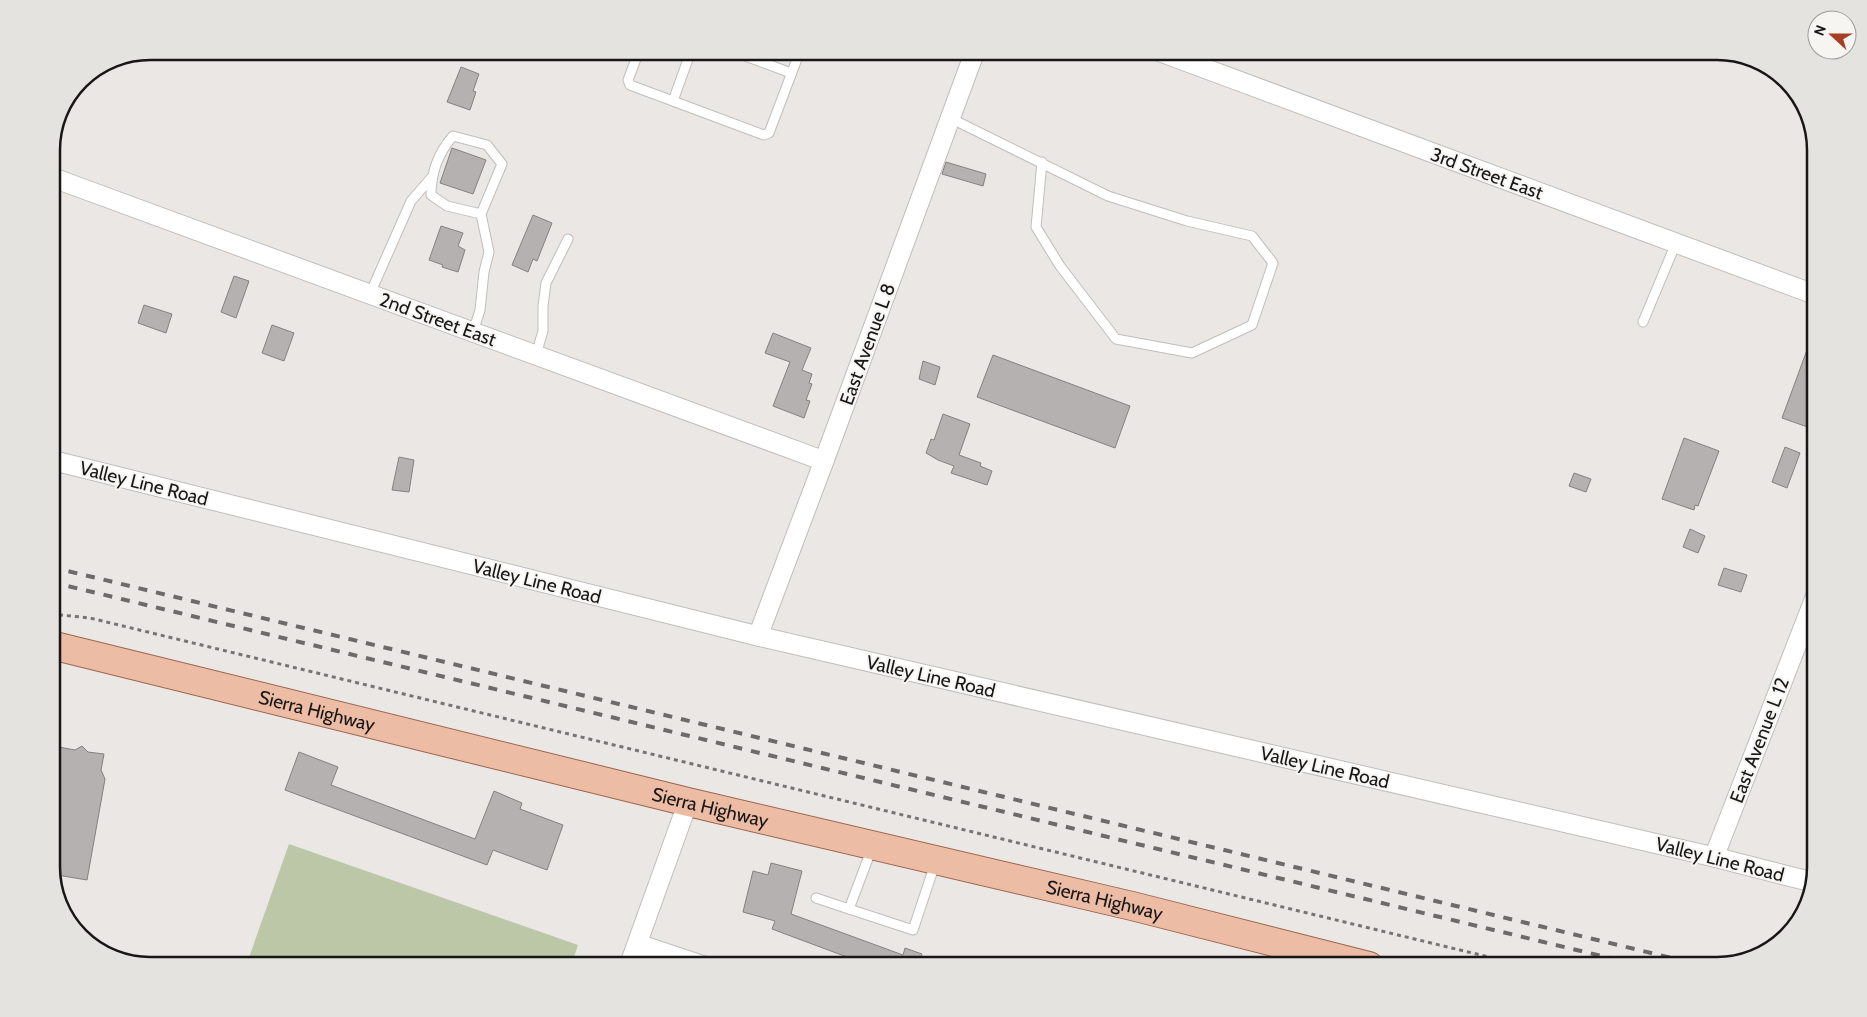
<svg xmlns="http://www.w3.org/2000/svg" width="1867" height="1017" font-family="Cabin,sans-serif">
	<style>
		.green { fill: #bcc7a8 }
		.building { fill: #b4b1b0; stroke: #848180 }
		.lines { fill: none; stroke-linecap: round; stroke-linejoin: round }
		.service-casing { stroke: #c0bebb; stroke-width: 11 }
		.minor-casing { stroke: #c0bebb; stroke-width: 21 }
		.primary-casing { stroke: #9b664c; stroke-width: 30 }
		.path { stroke: #777573; stroke-width: 3; stroke-dasharray: 4 4; stroke-linecap: butt }
		.service { stroke: #fff; stroke-width: 9 }
		.minor { stroke: #fff; stroke-width: 19 }
		.primary { stroke: #edbca5; stroke-width: 28 }
		.rail { stroke: #6d6b6a; stroke-width: 4; stroke-dasharray: 9 9; stroke-linecap: butt }
		.labels { text-anchor: middle; stroke-width: 4; stroke-linejoin: round; paint-order: stroke }
		.street-label { font-size: 19px; fill: #181716; stroke: #f7f5f2 }
		.rim { fill: none; stroke: #181716; stroke-width: 2.5 }
	</style>
	<rect width="100%" height="100%" fill="#eae7e5"/>
	<!-- green -->
	<path class="green" d="M289 844 578 945 571 966H246Z"/>
	<!-- building -->
	<g class="building">
		<path d="M461 67 479 74 473 91 476 92 470 110 447 102Z"/>
		<path d="M452 148 486 160 473 194 440 183Z"/>
		<path d="M946 162 986 174 983 186 942 174Z"/>
		<path d="M533 215 552 223 537 261 533 259 528 272 512 265Z"/>
		<path d="M441 226 463 233 458 246 465 250 458 272 442 267 443 265 429 260Z"/>
		<path d="M234 276 249 281 236 318 221 312Z"/>
		<path d="M144 305 172 314 166 333 138 323Z"/>
		<path d="M272 325 294 333 284 361 262 353Z"/>
		<path d="M1814 331H1816V430L1782 418Z"/>
		<path d="M773 333 811 348 802 370 812 374 809 383 812 384 806 400 810 401 804 418 773 406 790 362 765 353Z"/>
		<path d="M993 355 1130 406 1115 448 977 397Z"/>
		<path d="M923 361 940 367 935 385 919 379Z"/>
		<path d="M943 414 970 424 959 455 981 463 980 466 992 471 987 485 951 473 954 466 938 460 926 453 931 439 934 440Z"/>
		<path d="M1684 438 1719 451 1698 506 1695 505 1694 510 1662 499Z"/>
		<path d="M1785 447 1800 453 1787 488 1772 482Z"/>
		<path d="M399 457 414 460 409 492 392 490Z"/>
		<path d="M1574 473 1591 479 1586 492 1569 486Z"/>
		<path d="M1690 529 1705 536 1698 553 1683 547Z"/>
		<path d="M1724 568 1747 575 1741 592 1718 585Z"/>
		<path d="M82 746 88 752 104 754 101 770 105 779 87 880 51 874V813L57 783 54 782 55 776 52 768 57 763 59 747 75 750Z"/>
		<path d="M299 752 338 767 331 785 475 839 494 791 522 803 520 809 563 825 547 870 493 850 487 865 285 790Z"/>
		<path d="M771 863 802 871 791 914 903 955 905 948 922 954 920 961 928 964V966H871L772 929 775 921 743 912 753 871 768 875Z"/>
	</g>
	<g class="lines">
		<!-- service casing -->
		<g class="service-casing">
			<g id="service">
				<path d="M639 51 628 80 630 85 764 135 769 133 800 51"/>
				<path d="M732 51 791 73"/>
				<path d="M673 101 691 51"/>
				<path d="M950 118 1108 196 1187 221 1252 236 1273 263 1252 325 1192 353 1116 339 1060 266 1036 227 1042 162"/>
				<path d="M370 294 411 201 431 178"/>
				<path d="M1643 322 1676 243"/>
				<path d="M473 332 480 310 484 272 489 252 481 214 502 164 487 145 453 136C438 153 431 172 431 195L447 206 481 214"/>
				<path d="M536 355 543 331V306L546 283 568 239"/>
				<path d="M872 848 849 909 913 930 935 864"/>
				<path d="M816 898 849 909"/>
			</g>
		</g>
		<!-- minor casing -->
		<g class="minor-casing">
			<g id="minor">
				<path d="M1158 51 1816 295"/>
				<path d="M51 177 824 461"/>
				<path d="M51 460 758 636 1714 857 1812 882"/>
				<path d="M758 636 824 461 975 51"/>
				<path d="M1714 857 1816 595"/>
				<path d="M638 944 704 966"/>
				<path d="M629 966 688 802"/>
			</g>
		</g>
		<!-- primary casing -->
		<g class="primary-casing">
			<g id="primary">
				<path id="s1" d="M51 645 688 802 1132 906 1369 966"/>
			</g>
		</g>
		<!-- path -->
		<path class="path" d="M51 614 90 618 1526 966"/>
		<!-- service -->
		<use href="#service" class="service"/>
		<!-- minor -->
		<use href="#minor" class="minor"/>
		<!-- primary -->
		<use href="#primary" class="primary"/>
		<!-- rail -->
		<g class="rail">
			<path d="M51 567 1705 966"/>
			<path d="M51 582 1643 966"/>
		</g>
	</g>
	<g class="labels">
		<!-- street labels -->
		<g class="street-label">
			<text transform="translate(1487 173) rotate(20)" y="7">3rd Street East</text>
			<text transform="translate(438 319) rotate(20)" y="7">2nd Street East</text>
			<text transform="translate(867 344) rotate(-70)" y="7">East Avenue L 8</text>
			<text transform="translate(144 483) rotate(14)" y="7">Valley Line Road</text>
			<text transform="translate(537 581) rotate(14)" y="7">Valley Line Road</text>
			<text transform="translate(931 676) rotate(13)" y="7">Valley Line Road</text>
			<text dy="7" stroke="none"><textPath href="#s1" startOffset="274">Sierra Highway</textPath></text>
			<text transform="translate(1759 740) rotate(-69)" y="7">East Avenue L 12</text>
			<text transform="translate(1325 767) rotate(13)" y="7">Valley Line Road</text>
			<text dy="7" stroke="none"><textPath href="#s1" startOffset="679">Sierra Highway</textPath></text>
			<text transform="translate(1720 859) rotate(14)" y="7">Valley Line Road</text>
			<text dy="7" stroke="none"><textPath href="#s1" startOffset="1084">Sierra Highway</textPath></text>
		</g>
	</g>
	<!-- crop -->
	<path d="M0 0H1867V1017H0ZM150 60H1717A90 90 0 0 1 1807 150V867A90 90 0 0 1 1717 957H150A90 90 0 0 1 60 867V150A90 90 0 0 1 150 60Z" fill="#e5e3e0" fill-rule="evenodd"/>
	<path class="rim" d="M150 60H1717A90 90 0 0 1 1807 150V867A90 90 0 0 1 1717 957H150A90 90 0 0 1 60 867V150A90 90 0 0 1 150 60Z"/>
	<!-- north arrow -->
	<g transform="translate(1832 35) rotate(291)"><circle r="24" fill="#f7f5f2" stroke="#9e9c9a"/>
	<path d="M0-4L9 19L0 12L-9 19Z" fill="#a73e23"/>
	<text y="-8" font-size="14" font-weight="bold" text-anchor="middle" fill="#181716">N</text>
	</g>
</svg>
